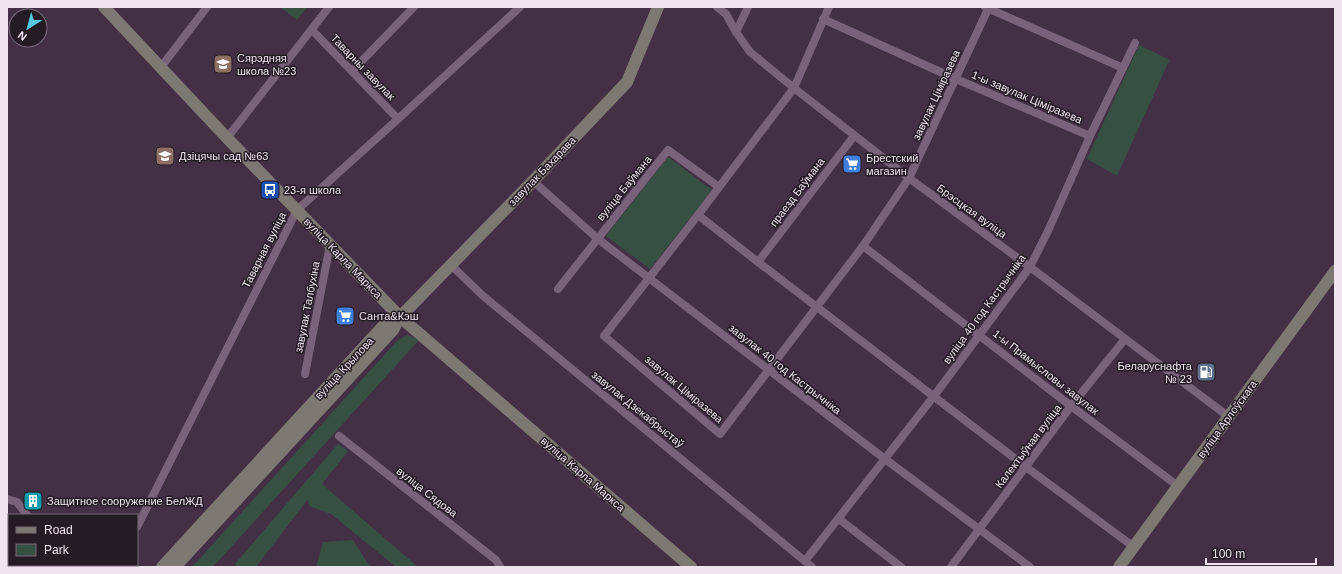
<svg xmlns="http://www.w3.org/2000/svg" width="1342" height="574" font-family="Arial,sans-serif">
	<style>
		.green { fill: #365043 }
		.lines { fill: none; stroke-linecap: round; stroke-linejoin: round }
		.street { stroke: #78637a; stroke-width: 8 }
		.secondary { stroke: #7e7872; stroke-width: 12 }
		.labels { text-anchor: middle; stroke-width: 3; stroke-linejoin: round; paint-order: stroke }
		.poi-label { font-size: 11px; fill: #f0e4f1; stroke: #241b25; text-anchor: start }
		.street-label { font-size: 11px; fill: #f0e4f1; stroke: #241b25 }
	</style>
	<rect width="100%" height="100%" fill="#433045"/>
	<!-- green -->
	<g class="green">
		<path d="M280 7H307L297 20Z"/>
		<path d="M1139 45 1168 59 1169 61 1117 176 1087 159Z"/>
		<path d="M668 157 712 190 650 269 606 236Z"/>
		<path d="M407 335 419 340 213 567H192L397 341Z"/>
		<path d="M338 444 348 451 322 484 418 567H396L331 514 309 506 308 499 256 567H236L235 564Z"/>
		<path d="M353 540 370 567H316L323 542Z"/>
	</g>
	<g class="lines">
		<!-- street -->
		<g class="street">
			<path d="M717 7 726 14 736 32 750 52 794 88 909 178 1030 267 1229 417"/>
			<path d="M829 7 794 88 698 215 604 336 720 434 863 246 909 178 989 7"/>
			<path d="M985 7 1123 68"/>
			<path d="M823 19 956 79 1090 136"/>
			<path d="M312 30 398 119"/>
			<path d="M736 32 748 7"/>
			<path d="M161 67 207 7"/>
			<path d="M352 71 414 7"/>
			<path d="M227 138 329 7"/>
			<path d="M533 181 598 239 885 459 1030 567"/>
			<path d="M698 215 758 262 1026 467 1134 547"/>
			<path d="M863 246 1071 406 1178 486"/>
			<path d="M758 262 854 136"/>
			<path d="M451 265 482 295 812 567"/>
			<path d="M558 289 668 150 719 187"/>
			<path d="M305 374 330 245"/>
			<path d="M339 436 496 560 500 567"/>
			<path d="M7 499 17 502 27 515"/>
			<path d="M839 519 901 567"/>
			<path d="M137 527 297 210 398 119 520 7"/>
			<path d="M805 561 934 396 1030 267 1048 231 1090 136 1135 43"/>
			<path d="M117 567 118 565"/>
			<path d="M951 567 1071 406 1125 339"/>
		</g>
		<!-- secondary -->
		<g class="secondary">
			<path d="M104 7 227 138 400 317 691 567"/>
			<path d="M162 567 385 324 400 317"/>
			<path d="M175 567 393 330 400 317 533 181 627 82 658 7"/>
			<path d="M1119 567 1335 271"/>
		</g>
	</g>
	<!-- icons -->
	<defs>
		<g id="school-square" transform="scale(1)"><rect x="-9" y="-9" width="18" height="18" rx="4" fill="#8d6e63" stroke="#241b25"/><path d="M0-5L7-2L0 1L-7-2ZM-4 1L0 2.5L4 1V4Q0 6-4 4Z" fill="#fff"/></g>
		<g id="supermarket-square" transform="scale(1)"><rect x="-9" y="-9" width="18" height="18" rx="4" fill="#3f7fe0" stroke="#241b25"/><path d="M-6-5.5h2.5l.6 2H6L4.5 2H-2.5L-4.4-4H-6ZM-1.5 3.2a1.3 1.3 0 1 0 .1 0ZM3 3.2a1.3 1.3 0 1 0 .1 0Z" fill="#fff"/></g>
		<g id="bus-square" transform="scale(1)"><rect x="-9" y="-9" width="18" height="18" rx="4" fill="#1a4fb4" stroke="#241b25"/><path d="M-5-6H5V4H4V6H2V4H-2V6H-4V4H-5ZM-3.5-4V0h7V-4ZM-3.5 1.2v1.5H-2V1.2ZM2 1.2v1.5H3.5V1.2Z" fill="#fff"/></g>
		<g id="fuel-square" transform="scale(1)"><rect x="-9" y="-9" width="18" height="18" rx="4" fill="#5c6f8a" stroke="#241b25"/><path d="M-5.5-6h7V0h2V4h1.3V-2.5L3-4.5l.8-.8L6-3V5H2.5V1h-1V6h-7ZM-4.2-4.7v3.2H.2V-4.7Z" fill="#fff"/></g>
		<g id="building-square" transform="scale(1)"><rect x="-9" y="-9" width="18" height="18" rx="4" fill="#0f9aa8" stroke="#241b25"/><path d="M-4-6H4V6H1V3H-1V6H-4ZM-2.5-4.3h1.7v1.8h-1.7ZM.8-4.3h1.7v1.8H.8ZM-2.5-1h1.7V.8h-1.7ZM.8-1h1.7V.8H.8Z" fill="#fff"/></g>
	</defs>
	<g fill-rule="evenodd">
		<use href="#school-square" x="223" y="64"/>
		<use href="#school-square" x="165" y="156"/>
		<use href="#supermarket-square" x="852" y="164"/>
		<use href="#bus-square" x="270" y="190"/>
		<use href="#supermarket-square" x="345" y="316"/>
		<use href="#fuel-square" x="1206" y="372"/>
		<use href="#building-square" x="33" y="501"/>
	</g>
	<g class="labels">
		<!-- poi labels -->
		<g class="poi-label">
			<text x="237" y="62">Сярэдняя<tspan x="237" dy="13">школа №23</tspan></text>
			<text x="179" y="160">Дзіцячы сад №63</text>
			<text x="866" y="162">Брестский<tspan x="866" dy="13">магазин</tspan></text>
			<text x="284" y="194">23-я школа</text>
			<text x="359" y="320">Санта&amp;Кэш</text>
			<text x="1192" y="370" text-anchor="end">Беларуснафта<tspan x="1192" dy="13">№ 23</tspan></text>
			<text x="47" y="505">Защитное сооружение БелЖД</text>
		</g>
		<!-- street labels -->
		<g class="street-label">
			<text transform="translate(363 67) rotate(46)" y="4">Таварны завулак</text>
			<text transform="translate(936 95) rotate(-65)" y="4">завулак Ціміразева</text>
			<text transform="translate(1027 97) rotate(23)" y="4">1-ы завулак Ціміразева</text>
			<text transform="translate(542 171) rotate(-46)" y="4">завулак Бахарава</text>
			<text transform="translate(624 188) rotate(-51)" y="4">вуліца Баўмана</text>
			<text transform="translate(797 192) rotate(-53)" y="4">праезд Баўмана</text>
			<text transform="translate(972 211) rotate(36)" y="4">Брэсцкая вуліца</text>
			<text transform="translate(264 250) rotate(-63)" y="4">Таварная вуліца</text>
			<text transform="translate(343 258) rotate(46)" y="4">вуліца Карла Маркса</text>
			<text transform="translate(307 307) rotate(-79)" y="4">завулак Талбухіна</text>
			<text transform="translate(984 309) rotate(-54)" y="4">вуліца 40 год Кастрычніка</text>
			<text transform="translate(344 368) rotate(-47)" y="4">вуліца Крылова</text>
			<text transform="translate(785 369) rotate(38)" y="4">завулак 40 год Кастрычніка</text>
			<text transform="translate(1046 372) rotate(38)" y="4">1-ы Прамысловы завулак</text>
			<text transform="translate(684 389) rotate(40)" y="4">завулак Ціміразева</text>
			<text transform="translate(638 409) rotate(39)" y="4">завулак Дзекабрыстаў</text>
			<text transform="translate(1227 419) rotate(-54)" y="4">вуліца Арлоўскага</text>
			<text transform="translate(1028 446) rotate(-53)" y="4">Калектыўная вуліца</text>
			<text transform="translate(583 474) rotate(41)" y="4">вуліца Карла Маркса</text>
			<text transform="translate(427 492) rotate(38)" y="4">вуліца Сядова</text>
		</g>
	</g>
	<!-- border -->
	<rect width="1342" height="574" fill="none" stroke="#f0e4f1" stroke-width="16"/>
	<!-- legend -->
	<rect x="8" y="514" width="130" height="52" fill="#241b25" stroke="#766b77"/>
	<rect x="16" y="527" width="20" height="6" fill="#7e7872" stroke="#766b77"/>
	<text x="44" y="534" font-size="12" fill="#f0e4f1">Road</text>
	<rect x="16" y="544" width="20" height="12" fill="#365043" stroke="#766b77"/>
	<text x="44" y="554" font-size="12" fill="#f0e4f1">Park</text>
	<!-- north arrow -->
	<g transform="translate(28 28) rotate(216)"><circle r="19" fill="#241b25" stroke="#766b77"/>
	<path d="M0-3L7 15L0 10L-7 15Z" fill="#56c9e1"/>
	<text y="-6" font-size="11" font-weight="bold" text-anchor="middle" fill="#f0e4f1">N</text>
	</g>
	<!-- scale -->
	<path d="M1206 558v6h110v-6" fill="none" stroke="#f0e4f1" stroke-width="2"/>
	<text x="1212" y="558" font-size="12" fill="#f0e4f1" stroke="#241b25" stroke-width="3" paint-order="stroke">100 m</text>
</svg>
